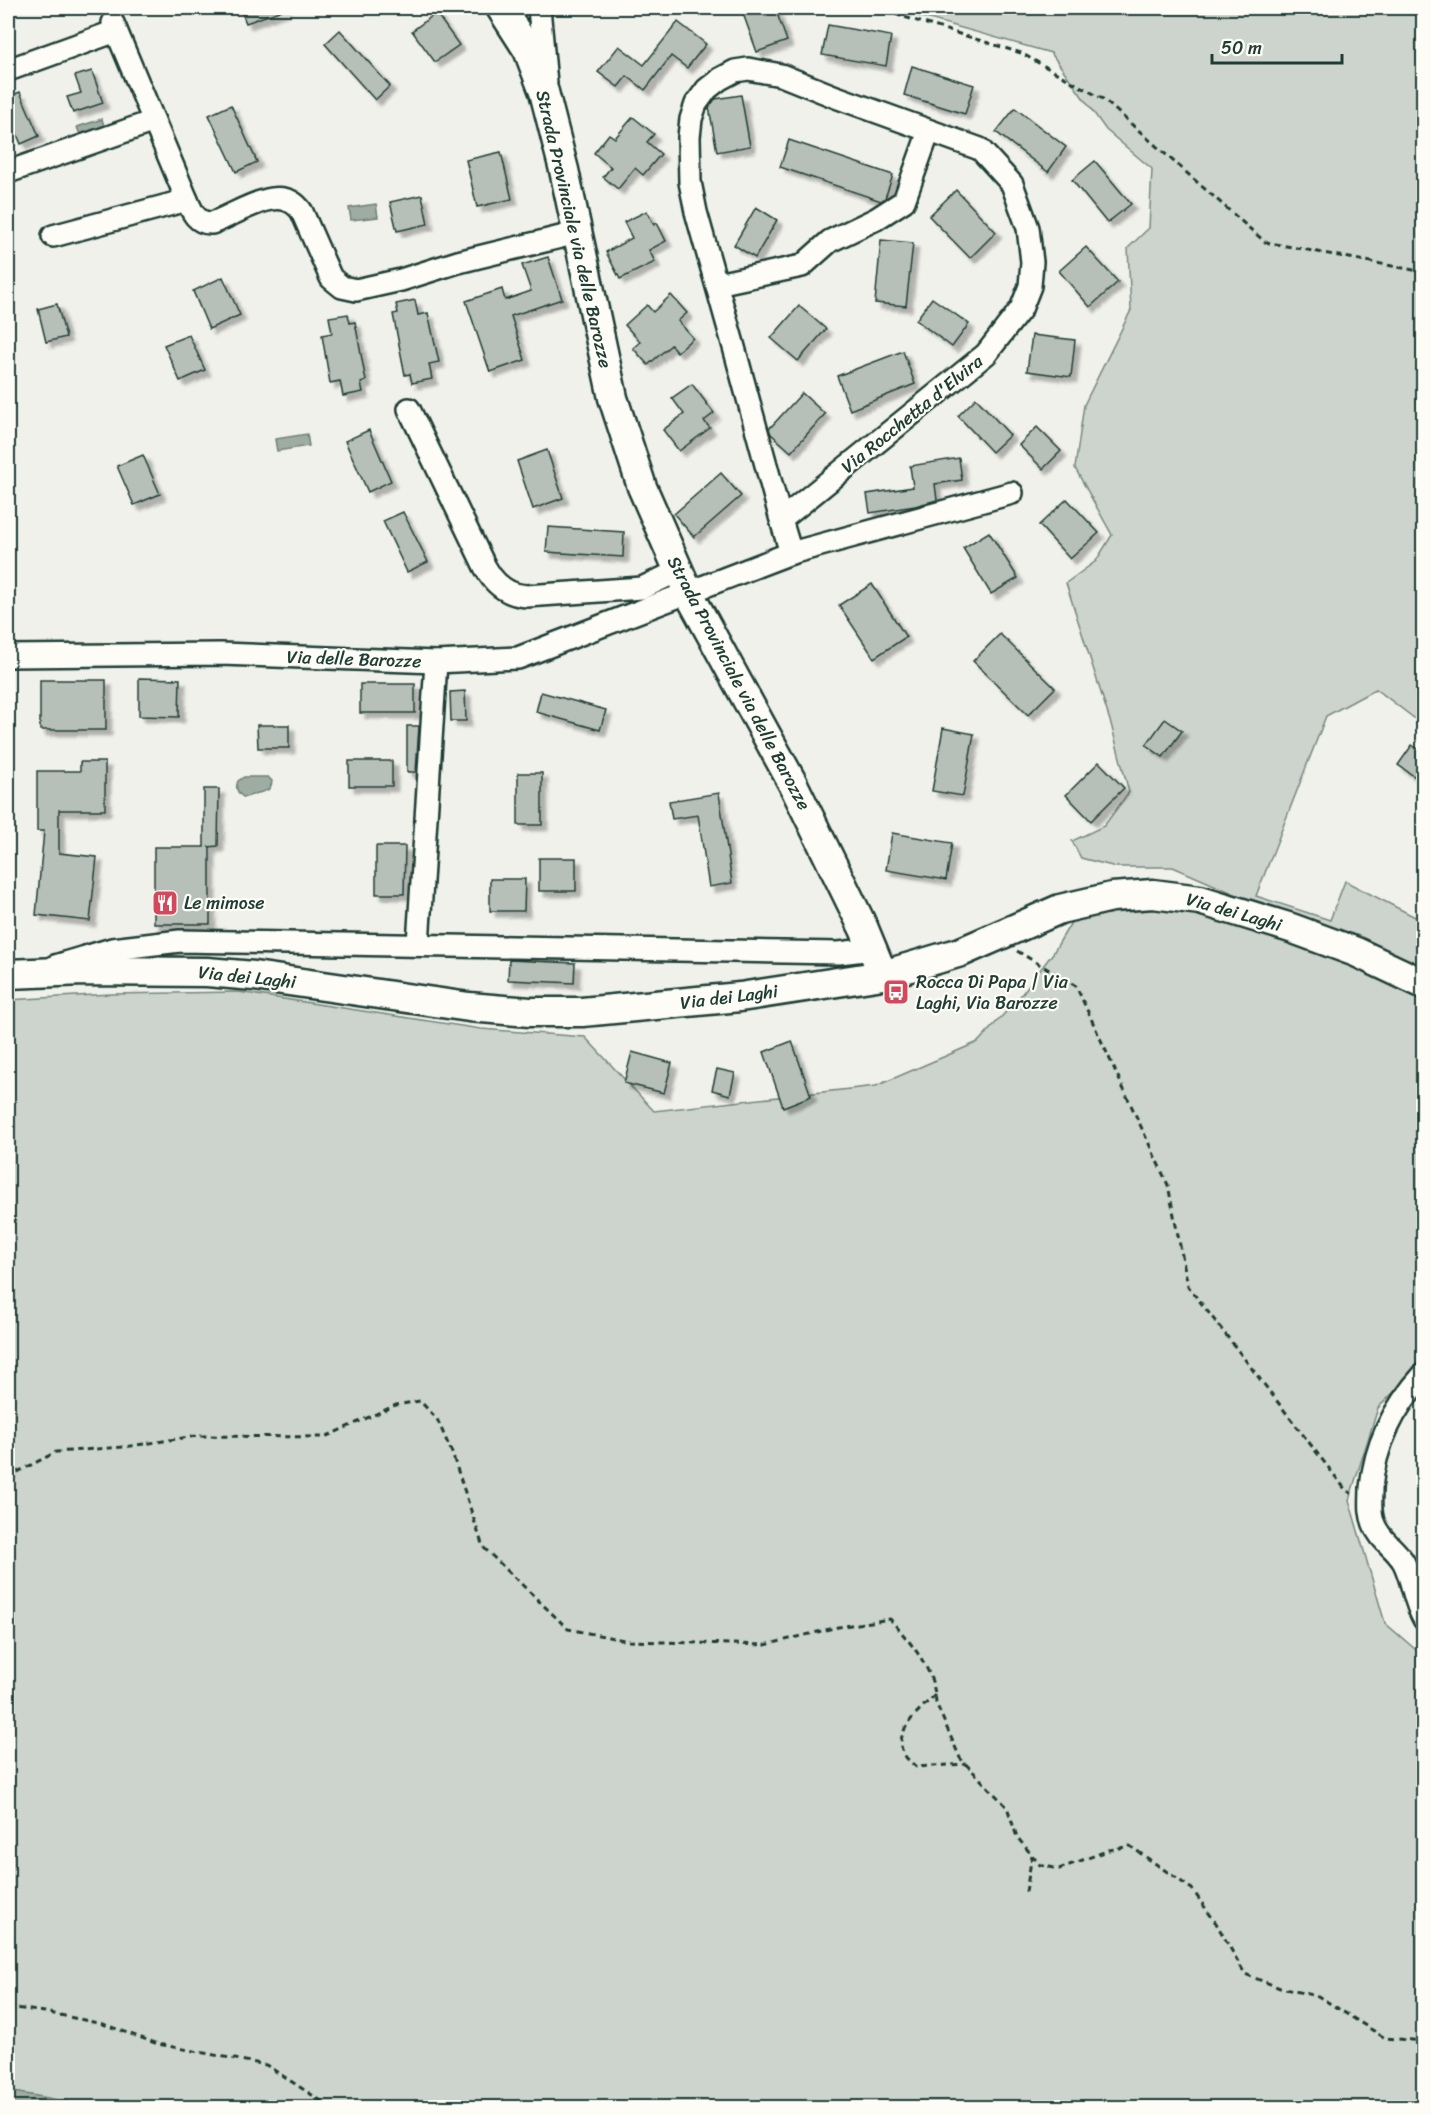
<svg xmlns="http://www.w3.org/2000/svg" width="1431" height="2115" font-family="Sriracha,sans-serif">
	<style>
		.green { fill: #cdd3cd; stroke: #768880; stroke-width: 1.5 }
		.water { fill: #9faca4; stroke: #6c8077; stroke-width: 1.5 }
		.building { fill: #b6bfb8; stroke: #1f3d34; stroke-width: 1.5; filter: url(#shadow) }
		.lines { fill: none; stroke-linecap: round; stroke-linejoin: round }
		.street-casing { stroke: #1f3d34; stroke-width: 26 }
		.secondary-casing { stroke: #1f3d34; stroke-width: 33 }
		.path { stroke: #1f3d34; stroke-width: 3; stroke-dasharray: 6 4.5; stroke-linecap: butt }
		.street { stroke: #fdfcf7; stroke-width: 21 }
		.secondary { stroke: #fdfcf7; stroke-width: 28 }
		.labels { text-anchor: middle; stroke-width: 4.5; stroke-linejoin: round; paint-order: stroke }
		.street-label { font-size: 18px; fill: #1f3d34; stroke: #fdfcf7 }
		.poi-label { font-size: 18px; fill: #1f3d34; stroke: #fdfcf7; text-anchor: start }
	</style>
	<defs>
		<filter id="shadow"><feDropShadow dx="5.5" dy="5.5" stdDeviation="1.5" flood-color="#0004"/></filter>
	</defs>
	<rect width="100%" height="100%" fill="#f0f1eb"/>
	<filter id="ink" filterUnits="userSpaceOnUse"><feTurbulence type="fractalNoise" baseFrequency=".0167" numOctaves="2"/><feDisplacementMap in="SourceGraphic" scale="12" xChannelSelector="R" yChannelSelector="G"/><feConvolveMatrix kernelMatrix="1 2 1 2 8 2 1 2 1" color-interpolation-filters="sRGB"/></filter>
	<g filter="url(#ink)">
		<!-- green -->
		<g class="green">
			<path d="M890 8H1423V725L1376 689 1326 716 1256 896 1330 920 1345 881 1423 921V969L1274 911 1173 867H1116L1081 858 1072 841 1104 826 1129 792 1111 724 1066 583 1096 561 1112 535 1075 468 1084 405 1131 310 1128 248 1149 228 1152 169 1106 130 1051 53Z"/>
			<path d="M1144 902 1202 910 1346 963 1423 999V1363L1378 1408 1349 1500 1385 1623 1423 1656V2107L99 2108 8 2091V1000L111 994 238 992 481 1029 585 1037 654 1111 876 1086 978 1042 1018 999 1053 953 1076 914Z"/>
		</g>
		<!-- water -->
		<g class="water">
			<path d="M102 119 105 129 81 137 77 127Z"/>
			<path d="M376 204 378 217 351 220 349 208Z"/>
			<path d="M307 434 309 446 277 451 275 439Z"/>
			<path d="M244 777H268L272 781C271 791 266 791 258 793 252 794 250 797 243 797 237 793 235 788 238 781Z"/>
			<path d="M8 2091 99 2107H8Z"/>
		</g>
		<!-- building -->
		<g class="building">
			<path d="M240 8H284L285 9 246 23Z"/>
			<path d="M741 8H775L787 41 757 52Z"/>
			<path d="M436 13 459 45 435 62 412 31Z"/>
			<path d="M678 22 706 44 687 68 671 56 645 90 627 76 618 87 598 72 619 46 644 65Z"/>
			<path d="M828 25 891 36 886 66 822 55Z"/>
			<path d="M340 30 390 86 375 100 325 44Z"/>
			<path d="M912 66 974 85 965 114 904 95Z"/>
			<path d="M92 71 103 103 73 113 67 97 81 93 75 76Z"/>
			<path d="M20 92 39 136 21 144 8 113V97Z"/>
			<path d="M741 95 750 146 717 152 709 107 715 99Z"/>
			<path d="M231 105 257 162 236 172 209 115Z"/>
			<path d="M1015 108 1066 147 1048 172 996 132Z"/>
			<path d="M633 117 654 134 647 142 661 154 643 175 635 168 618 189 603 177 611 167 594 153 609 134 615 138Z"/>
			<path d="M789 140 893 175 885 198 881 201 780 167Z"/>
			<path d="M501 152 512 199 477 207 466 160Z"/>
			<path d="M1095 161 1131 204 1107 223 1072 180Z"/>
			<path d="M956 190 996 232 970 258 929 216Z"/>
			<path d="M422 195 428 224 397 231 390 202Z"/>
			<path d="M756 207 777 220 755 258 734 245Z"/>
			<path d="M647 211 654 225 657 223 666 241 649 250 655 262 620 279 606 252 632 238 624 222Z"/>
			<path d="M881 240 913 243 906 306 875 303Z"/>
			<path d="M1086 247 1118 282 1090 307 1059 271Z"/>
			<path d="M548 257 562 299 511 316 525 360 490 372 466 301 502 289 505 300 531 291 522 265Z"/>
			<path d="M223 277 240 315 209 329 193 291Z"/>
			<path d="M671 295 687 313 678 321 693 338 677 352 671 345 648 365 633 348 640 342 625 325 647 305 653 312Z"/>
			<path d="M932 298 969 324 952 347 916 320Z"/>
			<path d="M415 300 418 315 428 313 439 362 429 364 432 379 412 383 410 374 405 375 393 314 398 313 396 304Z"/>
			<path d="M57 304 66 337 46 342 38 309Z"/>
			<path d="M799 306 826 329 798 361 771 338Z"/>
			<path d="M348 314 350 323 355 322 366 381 361 383 363 392 343 396 340 381 330 383 322 335 332 333 329 317Z"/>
			<path d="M189 335 205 370 180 381 164 345Z"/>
			<path d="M1032 335 1075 340 1071 377 1027 371Z"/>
			<path d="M903 351 915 384 850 410 837 376Z"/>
			<path d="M692 384 714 413 704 421 710 428 679 451 663 430 684 414 672 398Z"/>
			<path d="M802 393 825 414 791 452 771 434 769 429Z"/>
			<path d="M976 398 1010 435 992 452 958 416Z"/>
			<path d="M1037 427 1061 451 1043 469 1019 445Z"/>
			<path d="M369 430 391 481 368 492 345 441Z"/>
			<path d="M547 450 563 498 533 509 517 461Z"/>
			<path d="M143 455 160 494 134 505 117 466Z"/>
			<path d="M959 458 962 480 935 484 937 500 915 506 870 513 867 494 913 487 910 466Z"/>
			<path d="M721 473 741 496 694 537 674 514Z"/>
			<path d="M1067 499 1099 533 1070 559 1039 525Z"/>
			<path d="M403 512 428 562 407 572 383 521Z"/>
			<path d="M548 527 624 532 623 557 546 552Z"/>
			<path d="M989 532 1018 578 991 594 963 548Z"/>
			<path d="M872 584 906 637 874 658 839 605Z"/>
			<path d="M1000 634 1055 688 1028 715 973 661Z"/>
			<path d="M139 678 180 679 179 717 139 716Z"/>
			<rect x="40" y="680" width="66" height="50"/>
			<rect x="360" y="684" width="55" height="29"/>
			<path d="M465 691 466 721H451L450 692Z"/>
			<path d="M541 692 606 710 600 730 536 712Z"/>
			<path d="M1165 719 1182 731 1163 757 1146 745Z"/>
			<path d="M257 725H289V748H258Z"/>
			<path d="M407 726H419L416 772H407Z"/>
			<path d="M943 728 974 734 963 796 932 791Z"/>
			<path d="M1412 745 1424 753V783L1398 765Z"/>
			<rect x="349" y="761" width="43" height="25"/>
			<path d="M80 762H105V810H59V853L97 857 90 921 36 915 44 831H37V771H80Z"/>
			<path d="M1099 762 1124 788 1091 821 1066 795Z"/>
			<rect x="518" y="773" width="24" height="52"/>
			<path d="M204 789H219L218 846 208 847H210V924H154V847H204Z"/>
			<path d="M719 793 732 883 709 887 698 815 672 819 669 801Z"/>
			<path d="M892 833 952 843 946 880 886 870Z"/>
			<path d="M376 846H405L404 894H376Z"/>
			<rect x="539" y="858" width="37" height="33"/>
			<path d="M490 879H525L524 911H490Z"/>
			<path d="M509 960 575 963 574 983 508 980Z"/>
			<path d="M792 1041 811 1096 783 1107 764 1052Z"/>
			<path d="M632 1052 672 1063 664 1093 624 1083Z"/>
			<path d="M717 1069 735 1073 730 1095 712 1090Z"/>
		</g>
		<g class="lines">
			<!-- street casing -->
			<g class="street-casing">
				<g id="street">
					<path d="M539 8 546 83"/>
					<path d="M113 23 187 200C192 212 197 224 212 223 239 214 281 180 302 212L331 278 342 287 356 290 401 280 458 262 577 233"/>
					<path d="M8 70 116 31"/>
					<path d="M8 172 154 121"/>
					<path d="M53 236 187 200"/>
					<path d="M717 284 802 266 830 241 876 219 904 201 929 131"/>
					<path d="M409 409 485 567C494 584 508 595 527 596L642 588 678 571"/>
					<path d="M791 553 1012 493"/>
					<path d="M8 656 221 654 436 662 518 658 791 553 781 520 986 354 1021 309 1030 286 1032 262 1028 228 1012 184 980 149 836 97 781 75 748 69 735 71 720 79 707 89 696 104 691 119 689 137 690 182 696 212 732 340 781 520"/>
					<path d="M418 944 436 662"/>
					<path d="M55 966 112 949 180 941 839 953 873 949"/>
					<path d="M1424 1374C1394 1407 1375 1443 1371 1488 1371 1500 1369 1512 1374 1524 1380 1541 1396 1548 1404 1563 1413 1581 1413 1600 1424 1619"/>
				</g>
			</g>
			<!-- secondary casing -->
			<g class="secondary-casing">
				<g id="secondary">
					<path d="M501 8 528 50 544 92 564 170 613 398 642 487 688 592 792 782 864 929 883 975"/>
					<path d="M8 974 85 971 207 972 254 976 469 1007 530 1012H582L740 997 883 975 961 952 1060 909 1112 897 1153 894 1200 900 1291 928 1356 952 1424 984"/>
				</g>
			</g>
			<!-- path -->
			<g class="path">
				<path d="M875 8 1021 53 1103 99 1265 242 1424 272"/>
				<path d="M1017 951 1076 986 1168 1185 1188 1286 1345 1489 1352 1494"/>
				<path d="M8 1477 56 1452 124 1447 196 1436 325 1437 396 1405 420 1401 437 1419 452 1453 483 1547 568 1629 629 1641 765 1645 838 1627 890 1619C911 1644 934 1667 936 1703L960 1758 1007 1807 1017 1837 1040 1865 1059 1869 1109 1850 1130 1846 1192 1889 1216 1923 1245 1974 1280 1988 1318 1996 1385 2038 1424 2041"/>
				<path d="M935 1695C921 1709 890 1733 905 1756 908 1760 912 1763 916 1767L966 1764"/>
				<path d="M1026 1892 1032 1855"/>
				<path d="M8 2007 45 2012 103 2024 158 2044 266 2065 332 2108"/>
			</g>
			<!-- street -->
			<use href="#street" class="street"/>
			<!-- secondary -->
			<use href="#secondary" class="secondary"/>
		</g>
	</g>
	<!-- icons -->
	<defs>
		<g id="restaurant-square" transform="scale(1.35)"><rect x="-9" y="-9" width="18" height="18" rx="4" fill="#d1495b" stroke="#fdfcf7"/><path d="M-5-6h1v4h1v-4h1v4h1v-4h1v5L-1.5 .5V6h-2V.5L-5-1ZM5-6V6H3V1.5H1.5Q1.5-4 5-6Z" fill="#fff"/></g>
		<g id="bus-square" transform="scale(1.35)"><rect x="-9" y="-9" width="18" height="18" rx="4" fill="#d1495b" stroke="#fdfcf7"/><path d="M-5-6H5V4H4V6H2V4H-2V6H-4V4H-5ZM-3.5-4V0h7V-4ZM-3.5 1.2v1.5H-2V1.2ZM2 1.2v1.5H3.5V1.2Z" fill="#fff"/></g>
	</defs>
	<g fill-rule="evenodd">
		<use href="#restaurant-square" x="165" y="903"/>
		<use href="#bus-square" x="896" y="992"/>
	</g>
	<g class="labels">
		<!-- street labels -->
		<g class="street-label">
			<text transform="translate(574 229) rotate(77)" y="6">Strada Provinciale via delle Barozze</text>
			<text transform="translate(912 414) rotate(-39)" y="6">Via Rocchetta d'Elvira</text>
			<text transform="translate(354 659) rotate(2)" y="6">Via delle Barozze</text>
			<text transform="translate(739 683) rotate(62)" y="6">Strada Provinciale via delle Barozze</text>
			<text transform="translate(1234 912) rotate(16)" y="6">Via dei Laghi</text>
			<text transform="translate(247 977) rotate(6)" y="6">Via dei Laghi</text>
			<text transform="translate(729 997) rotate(-7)" y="6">Via dei Laghi</text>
		</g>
		<!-- poi labels -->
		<g class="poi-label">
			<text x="184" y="909">Le mimose</text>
			<text x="916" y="988">Rocca Di Papa | Via<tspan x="916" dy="21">Laghi, Via Barozze</tspan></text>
		</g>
	</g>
	<!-- margin -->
	<rect width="1431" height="2115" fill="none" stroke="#fdfcf7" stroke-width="30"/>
	<rect x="15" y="15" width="1401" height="2085" fill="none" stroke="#1f3d34" stroke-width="2" filter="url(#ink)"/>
	<!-- scale -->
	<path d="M1212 54v9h130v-9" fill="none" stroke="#1f3d34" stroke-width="3"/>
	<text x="1221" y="54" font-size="18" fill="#1f3d34" stroke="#fdfcf7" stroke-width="4.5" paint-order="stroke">50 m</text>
</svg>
